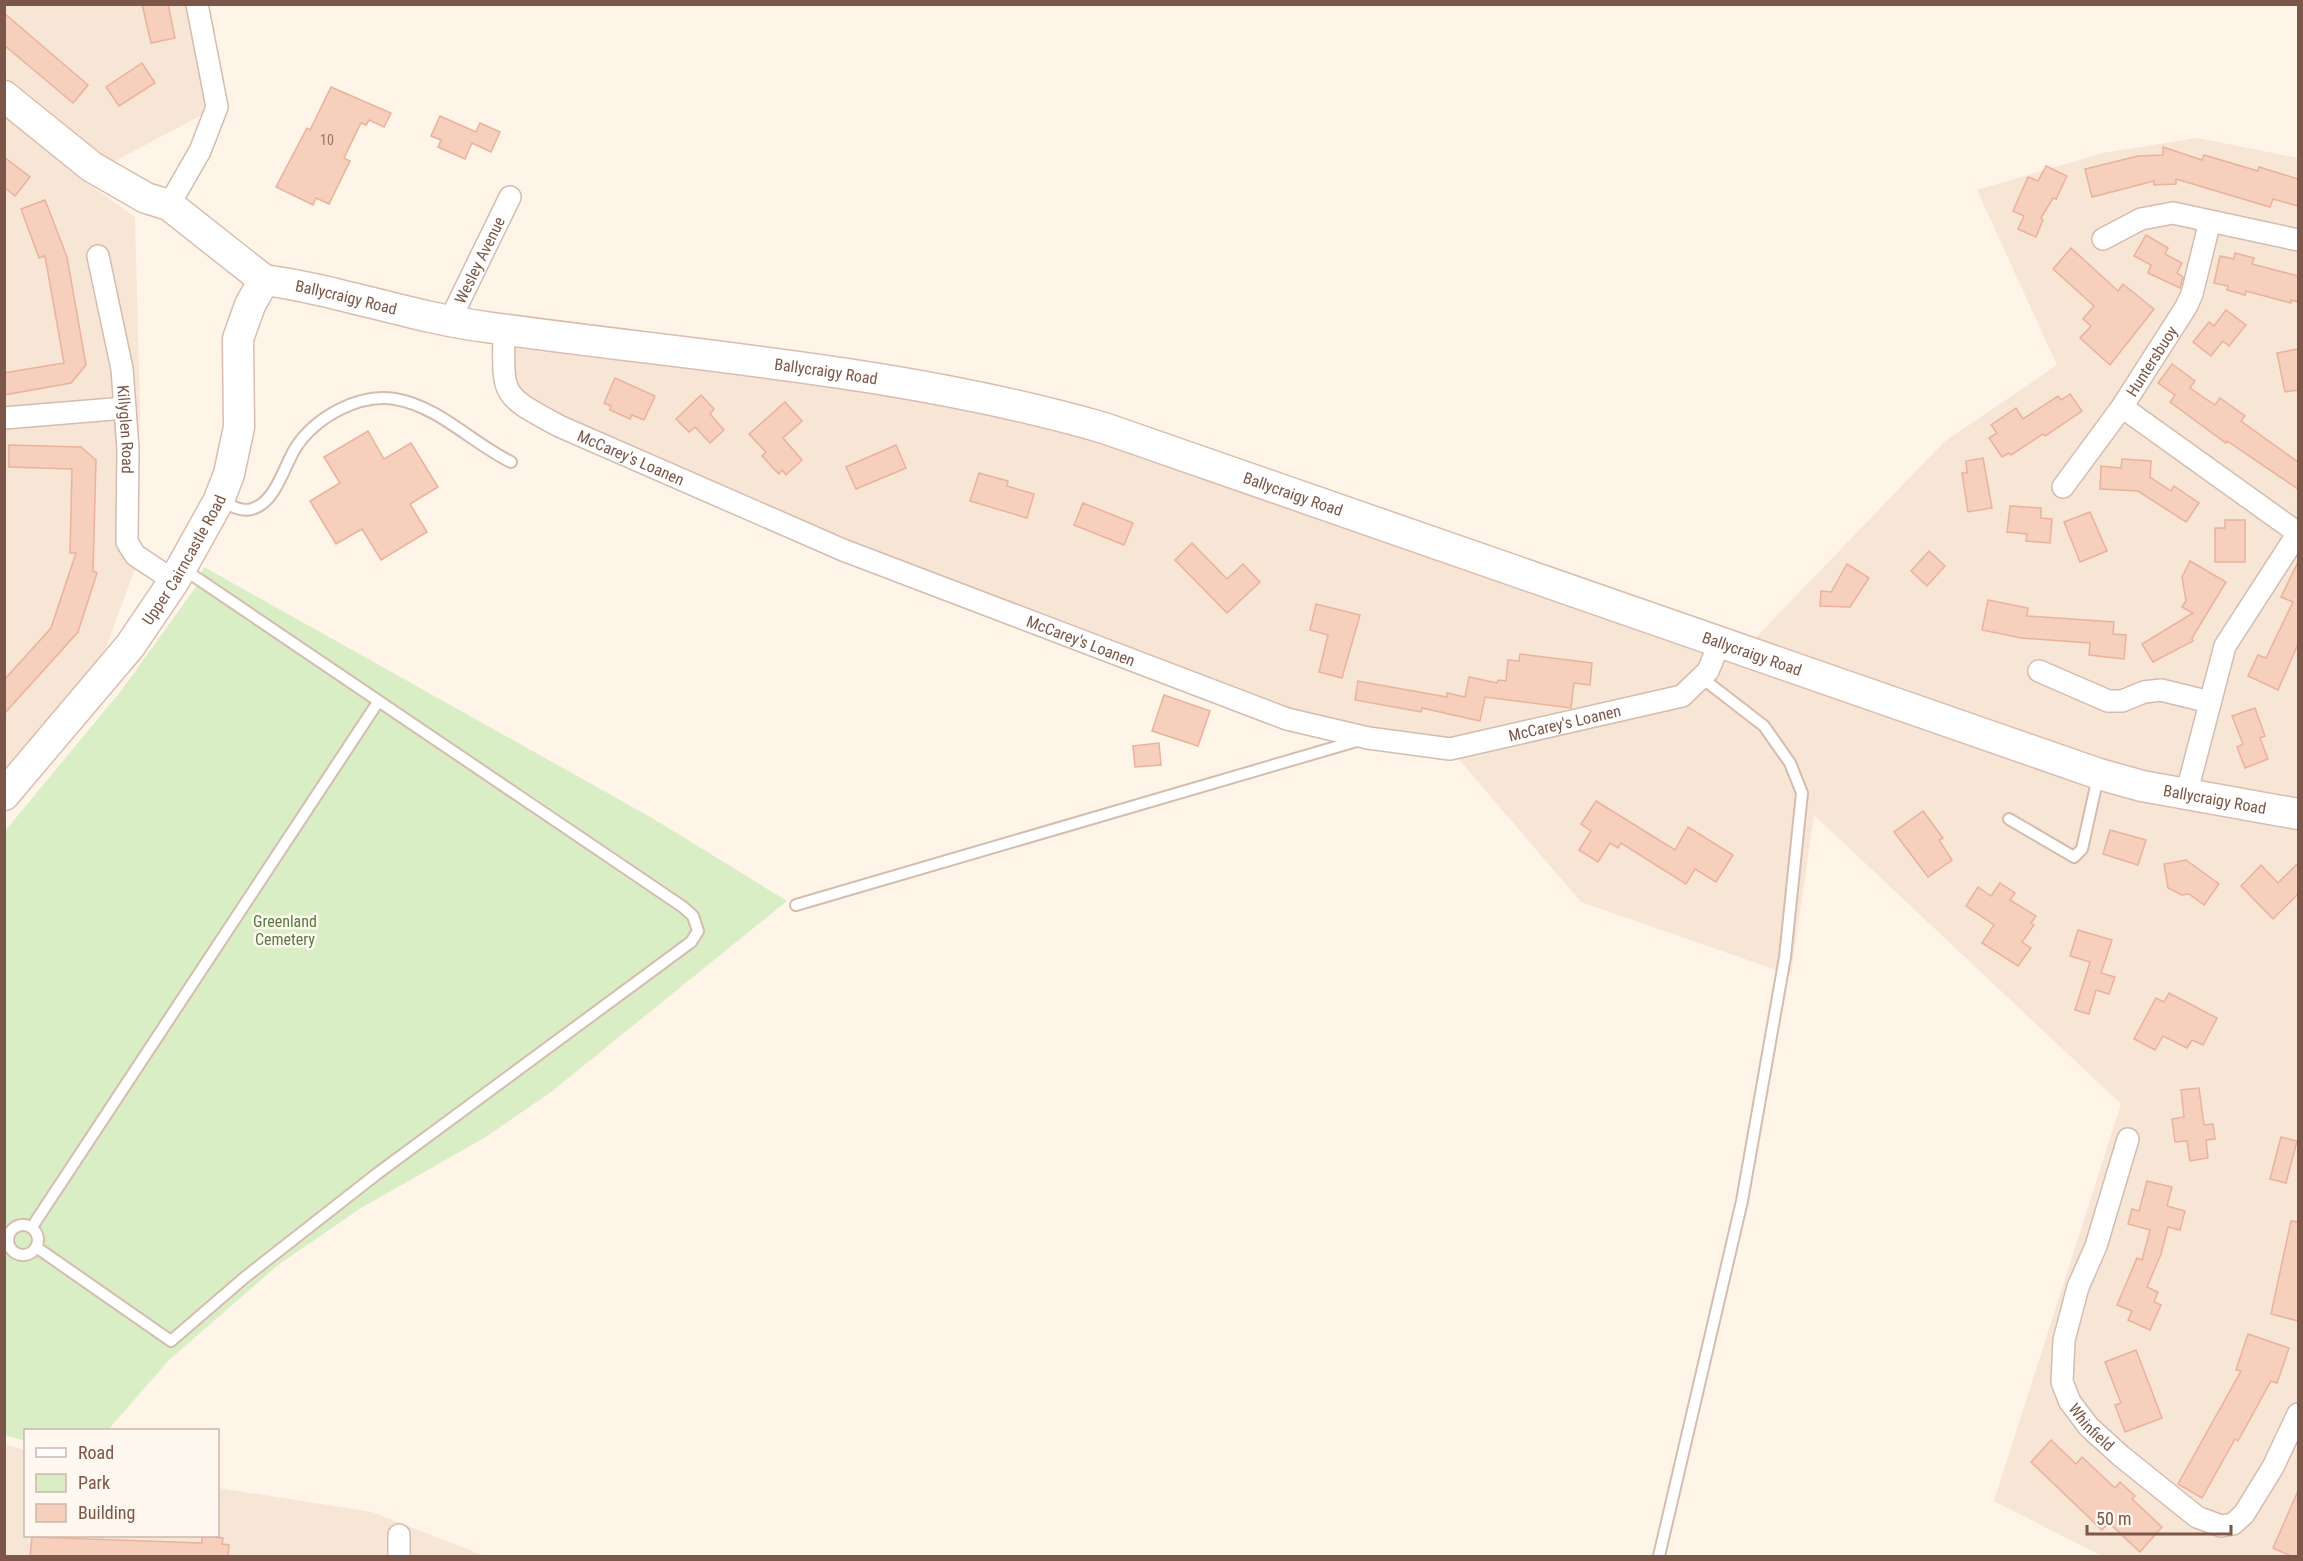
<svg xmlns="http://www.w3.org/2000/svg" width="2303" height="1561" font-family="'Roboto Condensed',sans-serif">
	<style>
		.residential { fill: #f7e5d6 }
		.green { fill: #d9eec5 }
		.building { fill: #f6cfbd; stroke: #eab29c; stroke-width: 1.5 }
		.lines { fill: none; stroke-linecap: round; stroke-linejoin: round }
		.lane-casing { stroke: #d4bcaf; stroke-width: 14 }
		.street-casing { stroke: #d4bcaf; stroke-width: 24 }
		.secondary-casing { stroke: #dabdaf; stroke-width: 33 }
		.lane { stroke: #fff; stroke-width: 10 }
		.street { stroke: #fff; stroke-width: 21 }
		.secondary { stroke: #fff; stroke-width: 30 }
		.labels { text-anchor: middle; stroke-width: 5; stroke-linejoin: round; paint-order: stroke }
		.number-label { font-size: 14px; fill: #9a7466 }
		.street-label { font-size: 16px; fill: #7c5649; stroke: #fff8f0 }
		.park-label { font-size: 16px; fill: #567c3d; stroke: #fff8f0 }
	</style>
	<rect width="100%" height="100%" fill="#fef4e8"/>
	<!-- residential -->
	<g class="residential">
		<path d="M5 5H190L217 107 81 179 135 217 140 411 136 566 99 666 5 768Z"/>
		<path d="M2197 138 2298 158V1556H2102L1994 1501 2121 1104 1814 815 1791 975 1581 902 1450 749 1234 701 521 406 504 330 975 395 1743 651 1944 442 2057 365 1977 190 2103 153Z"/>
		<path d="M4 1444 25 1450 26 1536H218V1488L372 1512 485 1556H5Z"/>
	</g>
	<!-- green -->
	<path class="green" d="M204 567 652 818 787 901 551 1092 484 1138 361 1208 278 1265 169 1360 108 1430H26L25 1441 5 1435V831L121 691 195 588Z"/>
	<!-- building -->
	<g class="building">
		<path d="M142 4H168L175 38 151 43Z"/>
		<path d="M4 13 88 85 73 103 4 45Z"/>
		<path d="M142 63 155 83 119 106 106 87Z"/>
		<path d="M331 87 391 113 384 127 369 120 366 125 361 123 344 158 350 161 329 204 316 198 313 205 276 187 307 128 310 130Z"/>
		<path d="M440 116 476 132 480 123 500 132 491 152 472 143 465 159 438 147 441 140 431 136Z"/>
		<path d="M2163 147 2202 160 2204 155 2258 171 2259 167 2298 179V206L2273 199 2270 207 2176 179V184L2154 185V181L2092 197 2085 169 2138 156 2163 155Z"/>
		<path d="M4 157 30 177 15 196 4 187Z"/>
		<path d="M2046 166 2067 176 2056 199 2053 198 2041 218 2043 220 2036 237 2018 229 2024 216 2013 211 2028 177 2038 181Z"/>
		<path d="M45 200 67 257 86 365 71 383 4 395V373L64 363 45 256 39 258 21 209Z"/>
		<path d="M2146 235 2168 248 2165 254 2182 263 2177 273 2183 277 2180 288 2148 273 2151 265 2134 256Z"/>
		<path d="M2071 248 2118 291 2123 284 2154 309 2110 365 2080 338 2091 326 2083 319 2094 306 2053 269Z"/>
		<path d="M2235 253 2254 258 2252 264 2298 276V302L2291 300V303L2246 291 2245 295 2227 290 2228 286 2214 283 2220 256 2234 259Z"/>
		<path d="M2226 310 2246 325 2229 346 2223 341 2211 356 2193 342 2209 322 2214 326Z"/>
		<path d="M2298 349V390L2285 392 2277 353Z"/>
		<path d="M2172 364 2195 381 2190 388 2215 405 2220 398 2245 416 2241 421 2298 462V489L2227 441 2226 443 2170 402 2175 395 2158 383Z"/>
		<path d="M615 378 655 396 644 420 632 415 630 419 610 410 611 406 604 403Z"/>
		<path d="M2070 394 2082 411 2045 436 2043 434 2011 455 2009 453 2002 457 1989 438 1997 433 1991 425 2016 408 2023 419 2058 396 2061 400Z"/>
		<path d="M701 395 714 409 710 414 724 430 710 443 695 427 689 432 676 419Z"/>
		<path d="M785 402 802 421 783 438 802 460 786 475 782 470 779 474 772 467 762 456 766 452 749 434Z"/>
		<path d="M368 431 384 459 411 443 438 487 410 504 427 532 381 560 362 529 336 544 310 501 340 483 324 457Z"/>
		<path d="M9 445 81 447 96 460 93 571 97 573 78 632 4 714V680L51 628 76 553H70L72 469 9 467Z"/>
		<path d="M896 445 906 468 856 489 846 467Z"/>
		<path d="M1983 458 1992 508 1968 512 1962 473H1967L1966 461Z"/>
		<path d="M2122 459 2151 461 2150 477 2171 491 2174 486 2199 503 2186 522 2138 491 2100 489 2101 466 2121 468Z"/>
		<path d="M979 473 1008 481 1007 486 1034 494 1027 518 970 501Z"/>
		<path d="M1083 503 1133 523 1124 545 1074 525Z"/>
		<path d="M2010 506 2041 508V518L2052 519 2050 543 2026 541 2027 534 2007 532Z"/>
		<path d="M2090 512 2107 551 2080 562 2064 522Z"/>
		<path d="M2225 520H2245V562H2215V528H2225Z"/>
		<path d="M1192 543 1227 579 1243 564 1260 582 1227 613 1175 560Z"/>
		<path d="M1929 551 1945 566 1927 586 1911 571Z"/>
		<path d="M2190 561 2226 582 2192 638 2193 641 2153 662 2142 644 2193 613 2182 607 2186 601 2182 577Z"/>
		<path d="M2298 562V644L2278 690 2248 676 2258 655 2266 658 2293 602 2281 597Z"/>
		<path d="M1847 564 1869 578 1850 607 1820 606 1821 591 1831 592Z"/>
		<path d="M1988 600 2028 608 2027 616 2114 622 2113 634 2126 635 2124 659 2089 655 2090 643 2021 638 1982 630Z"/>
		<path d="M1316 604 1360 615 1342 678 1319 672 1328 635 1310 630Z"/>
		<path d="M1520 654 1592 663 1590 685 1574 683 1571 708 1485 697 1480 721 1422 708 1421 712 1355 700 1358 681 1447 697V693L1465 697 1469 677 1497 683 1498 680 1506 681 1508 660 1519 661Z"/>
		<path d="M1164 695 1210 711 1198 746 1152 731Z"/>
		<path d="M2255 708 2265 736 2260 738 2268 759 2245 768 2237 747 2243 744 2232 716Z"/>
		<path d="M1159 743 1161 765 1135 767 1133 746Z"/>
		<path d="M1596 801 1675 850 1688 827 1733 855 1716 882 1695 869 1686 884 1621 843 1618 848 1610 843 1598 862 1579 850 1591 831 1581 824Z"/>
		<path d="M1923 811 1943 838 1939 840 1952 860 1928 877 1894 832Z"/>
		<path d="M2110 830 2146 840 2138 865 2103 854Z"/>
		<path d="M2186 860 2219 884 2204 905 2189 894 2182 895 2168 888 2164 864Z"/>
		<path d="M2298 863V894L2273 919 2241 886 2261 865 2278 883Z"/>
		<path d="M2000 883 2015 893 2010 900 2036 916 2031 923 2034 925 2022 942 2031 948 2018 966 1982 943 1994 925 1966 906 1978 887 1991 896Z"/>
		<path d="M2078 930 2112 940 2101 973 2115 977 2109 994 2096 990 2089 1014 2075 1010 2090 962 2070 956Z"/>
		<path d="M2169 993 2217 1018 2203 1045 2192 1040 2187 1048 2163 1036 2155 1050 2134 1039 2156 998 2164 1002Z"/>
		<path d="M2199 1088 2204 1125 2213 1124 2215 1139 2206 1140 2208 1158 2190 1161 2187 1141 2175 1142 2172 1119 2184 1117 2181 1090Z"/>
		<path d="M2281 1137 2297 1141 2286 1183 2270 1179Z"/>
		<path d="M2147 1181 2172 1187 2167 1206 2185 1211 2180 1230 2168 1227 2161 1254 2147 1287 2158 1292 2154 1302 2161 1305 2150 1330 2128 1320 2132 1311 2117 1305 2137 1258 2142 1260 2150 1230 2128 1224 2132 1209 2139 1211Z"/>
		<path d="M2291 1221 2298 1222V1321L2271 1314Z"/>
		<path d="M2248 1334 2289 1348 2277 1383 2271 1381 2238 1441 2235 1439 2202 1498 2178 1484 2241 1371 2236 1370Z"/>
		<path d="M2136 1350 2162 1418 2125 1432 2115 1405 2121 1403 2105 1362Z"/>
		<path d="M2051 1440 2076 1464 2082 1457 2115 1488 2120 1482 2135 1496 2132 1499 2162 1527 2140 1552 2109 1523 2102 1530 2031 1462Z"/>
		<path d="M2298 1491V1557H2293L2273 1548Z"/>
		<path d="M202 1536 223 1538 222 1544 229 1545 228 1557H30L32 1537 202 1543Z"/>
	</g>
	<g class="lines">
		<!-- lane casing -->
		<g class="lane-casing">
			<g id="lane">
				<path d="M222 501C231 506 241 512 252 509 276 502 284 466 296 447 316 417 359 393 395 399 438 406 472 443 511 462"/>
				<path d="M2009 819 2074 857 2082 849 2098 777"/>
				<path d="M796 905 1360 740"/>
				<circle cx="23" cy="1240" r="15"/>
				<path d="M32 1227 378 702"/>
				<path d="M36 1247 171 1341 244 1278 378 1173 691 942 698 931 693 916 683 907 182 568"/>
				<path d="M1659 1556 1742 1201 1785 957 1802 793 1790 763 1764 726 1702 678"/>
			</g>
		</g>
		<!-- street casing -->
		<g class="street-casing">
			<g id="street">
				<path d="M169 205 200 151 217 107 197 4"/>
				<path d="M2103 239 2141 219 2173 213 2298 240"/>
				<path id="s1" d="M98 256 122 369 128 449 127 542 135 555 174 581"/>
				<path id="s2" d="M449 322 510 197"/>
				<path id="s3" d="M504 330C503 397 500 394 559 426L843 550 1287 719 1368 738 1450 749 1682 696 1708 671 1720 642"/>
				<path d="M2122 407 2298 533"/>
				<path d="M4 418 125 408"/>
				<path id="s4" d="M2063 487 2122 407 2186 307 2192 294 2210 221"/>
				<path d="M2039 671 2108 701H2122L2144 692 2161 690 2210 702"/>
				<path d="M2186 795 2225 646 2298 533"/>
				<path id="s5" d="M2128 1139 2096 1246 2078 1287 2064 1340 2062 1382 2070 1402 2089 1427 2121 1456 2197 1517 2221 1526 2233 1524 2244 1514 2273 1467 2298 1414"/>
				<path d="M399 1556V1535"/>
			</g>
		</g>
		<!-- secondary casing -->
		<g class="secondary-casing">
			<g id="secondary">
				<path d="M4 96 92 167 146 198 169 205 264 280"/>
				<path id="s6" d="M264 280C339 290 410 317 486 327 692 356 903 370 1104 428L2099 774 2142 786 2298 814"/>
				<path id="s7" d="M4 795 130 646 174 581 219 500 229 474 239 427 238 339 250 305 264 280"/>
			</g>
		</g>
		<!-- lane -->
		<use href="#lane" class="lane"/>
		<!-- street -->
		<use href="#street" class="street"/>
		<!-- secondary -->
		<use href="#secondary" class="secondary"/>
	</g>
	<g class="labels">
		<!-- number labels -->
		<g class="number-label">
			<text x="327" y="145">10</text>
		</g>
		<!-- street labels -->
		<g class="street-label">
			<text dy="6" stroke="none"><textPath href="#s2" startOffset="69">Wesley Avenue</textPath></text>
			<text dy="6" stroke="none"><textPath href="#s6" startOffset="84">Ballycraigy Road</textPath></text>
			<text dy="6" stroke="none"><textPath href="#s4" startOffset="154">Huntersbuoy</textPath></text>
			<text dy="6" stroke="none"><textPath href="#s6" startOffset="570">Ballycraigy Road</textPath></text>
			<text dy="6" stroke="none"><textPath href="#s1" startOffset="176">Killyglen Road</textPath></text>
			<text dy="6" stroke="none"><textPath href="#s3" startOffset="202">McCarey's Loanen</textPath></text>
			<text dy="6" stroke="none"><textPath href="#s6" startOffset="1054">Ballycraigy Road</textPath></text>
			<text dy="6" stroke="none"><textPath href="#s7" startOffset="297">Upper Cairncastle Road</textPath></text>
			<text dy="6" stroke="none"><textPath href="#s3" startOffset="688">McCarey's Loanen</textPath></text>
			<text dy="6" stroke="none"><textPath href="#s6" startOffset="1540">Ballycraigy Road</textPath></text>
			<text dy="6" stroke="none"><textPath href="#s3" startOffset="1192">McCarey's Loanen</textPath></text>
			<text dy="6" stroke="none"><textPath href="#s6" startOffset="2026">Ballycraigy Road</textPath></text>
			<text dy="6" stroke="none"><textPath href="#s5" startOffset="308">Whinfield</textPath></text>
		</g>
		<!-- park labels -->
		<g class="park-label">
			<text x="285" y="927">Greenland<tspan x="285" dy="18">Cemetery</tspan></text>
		</g>
	</g>
	<!-- border -->
	<rect width="2303" height="1561" fill="none" stroke="#7c5649" stroke-width="12"/>
	<!-- legend -->
	<rect x="24" y="1429" width="195" height="108" fill="#fff8f0" stroke="#cbb7ad" stroke-width="1.5"/>
	<rect x="36" y="1448" width="30" height="9" fill="#ffffff" stroke="#cbb7ad" stroke-width="1.5"/>
	<text x="78" y="1459" font-size="18" fill="#7c5649">Road</text>
	<rect x="36" y="1474" width="30" height="18" fill="#d9eec5" stroke="#cbb7ad" stroke-width="1.5"/>
	<text x="78" y="1489" font-size="18" fill="#7c5649">Park</text>
	<rect x="36" y="1504" width="30" height="18" fill="#f6cfbd" stroke="#cbb7ad" stroke-width="1.5"/>
	<text x="78" y="1519" font-size="18" fill="#7c5649">Building</text>
	<!-- scale -->
	<path d="M2087 1525v9h144v-9" fill="none" stroke="#7c5649" stroke-width="3"/>
	<text x="2096" y="1525" font-size="18" fill="#7c5649" stroke="#fff8f0" stroke-width="4.5" paint-order="stroke">50 m</text>
</svg>
